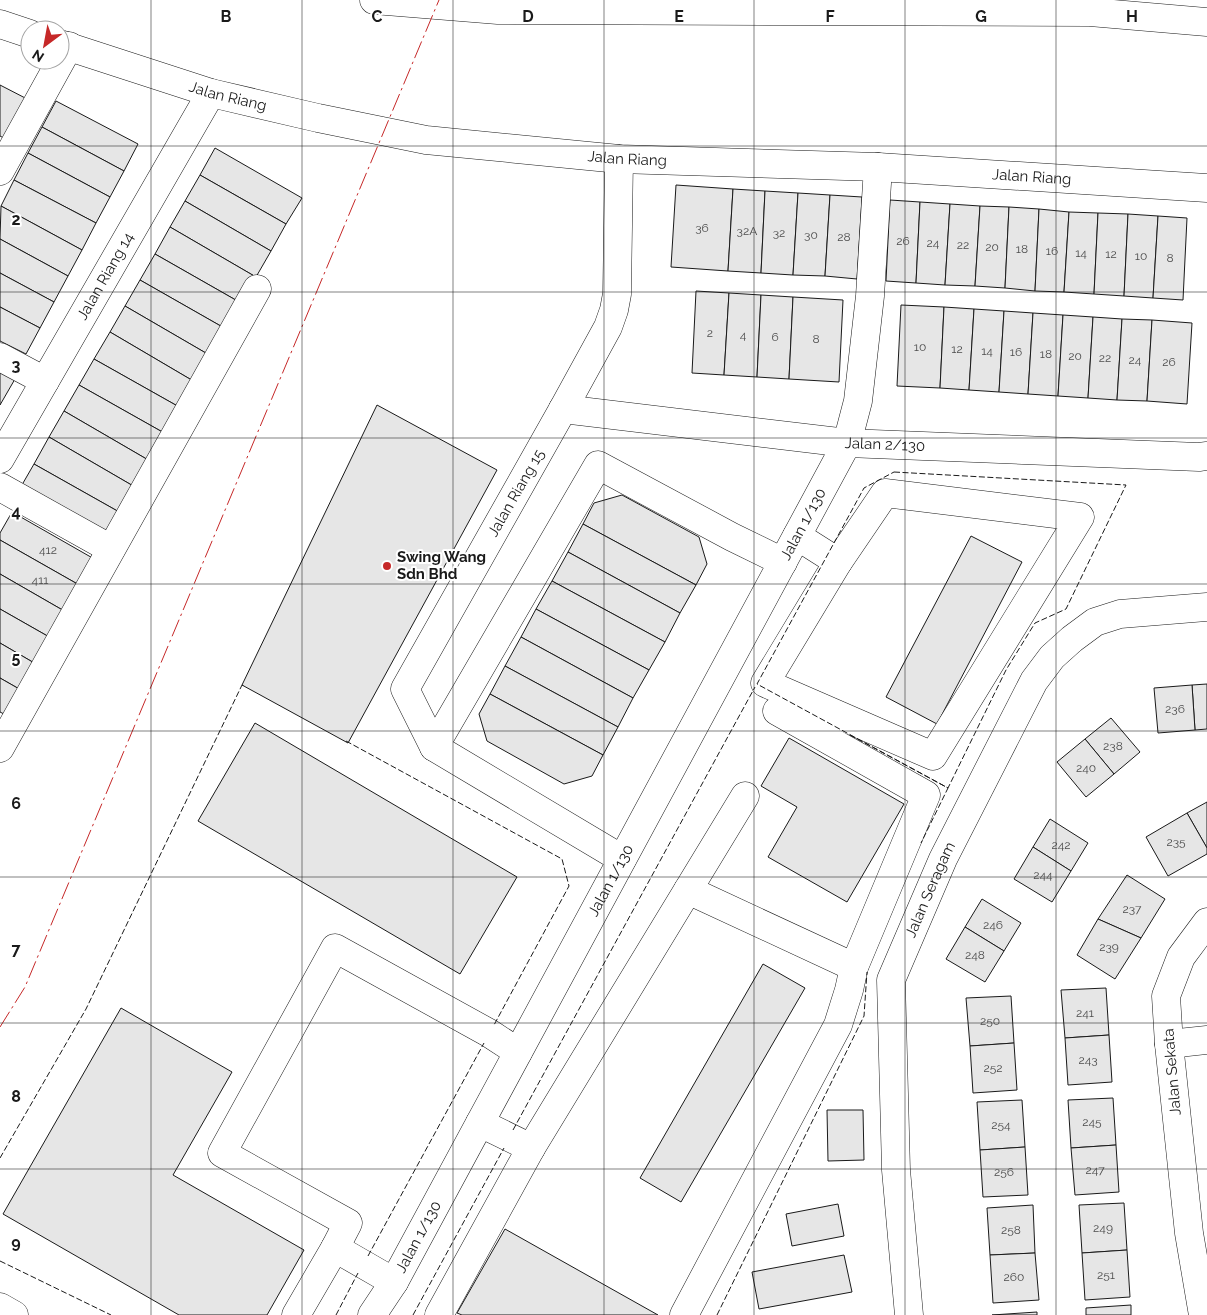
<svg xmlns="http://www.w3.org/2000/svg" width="1207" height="1315" font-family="Raleway,sans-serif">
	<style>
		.building { fill: #e6e6e6; stroke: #1a1a1a }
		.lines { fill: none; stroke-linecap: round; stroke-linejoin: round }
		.minor-casing { stroke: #1a1a1a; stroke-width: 29 }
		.major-casing { stroke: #1a1a1a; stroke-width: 29 }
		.minor { stroke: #fff; stroke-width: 28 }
		.major { stroke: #fff; stroke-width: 28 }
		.fence { stroke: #1a1a1a; stroke-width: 1; stroke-dasharray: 6 2.5; stroke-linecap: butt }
		.power { stroke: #c62828; stroke-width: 1; stroke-dasharray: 18 4 2.5 4; stroke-linecap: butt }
		.grid { fill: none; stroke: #1a1a1a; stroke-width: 1; stroke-opacity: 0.55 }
		.poi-dot { fill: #c62828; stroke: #fff; stroke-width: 2 }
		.labels { text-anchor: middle; stroke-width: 4; stroke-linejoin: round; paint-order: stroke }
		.number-label { font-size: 12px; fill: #4d4d4d }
		.street-label { font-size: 15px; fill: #1a1a1a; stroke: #fff }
		.poi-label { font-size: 15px; font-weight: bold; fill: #1a1a1a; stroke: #fff; text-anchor: start }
		.grid-label { font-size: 16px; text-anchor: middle; font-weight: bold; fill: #1a1a1a; stroke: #fff; stroke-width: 4; stroke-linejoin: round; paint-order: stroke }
	</style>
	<rect width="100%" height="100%" fill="#fff"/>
	<!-- building -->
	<g class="building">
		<path d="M0 85 31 101 9 141 0 136Z"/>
		<path d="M56 101 138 144 124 171 42 127Z"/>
		<path d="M42 127 124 171 110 197 28 153Z"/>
		<path d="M215 148 302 198 286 224 200 175Z"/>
		<path d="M28 153 110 197 96 223 14 180Z"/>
		<path d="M200 175 286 224 271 251 185 201Z"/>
		<path d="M14 180 96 223 82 250 1 206Z"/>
		<path d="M676 185 733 189 728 271 671 267Z"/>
		<path d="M733 189 765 191 761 273 728 271Z"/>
		<path d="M765 191 798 193 793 275 761 273Z"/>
		<path d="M798 193 830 195 825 276 793 275Z"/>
		<path d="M830 195 862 197 857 279 825 276Z"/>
		<path d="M890 200 920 202 916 283 886 281Z"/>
		<path d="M185 201 271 251 256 277 170 227Z"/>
		<path d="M920 202 950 204 945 285 916 283Z"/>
		<path d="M950 204 980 206 975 286 945 285Z"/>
		<path d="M1 206 82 250 68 276 0 239Z"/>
		<path d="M980 206 1009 207 1005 288 975 286Z"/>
		<path d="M1009 207 1039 209 1035 291 1005 288Z"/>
		<path d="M1039 209 1069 212 1064 292 1035 291Z"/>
		<path d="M1069 212 1098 213 1094 294 1064 292Z"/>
		<path d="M1098 213 1128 214 1124 296 1094 294Z"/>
		<path d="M1128 214 1158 216 1153 298 1124 296Z"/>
		<path d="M1158 216 1187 218 1183 300 1153 298Z"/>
		<path d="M170 227 256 277 241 303 155 254Z"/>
		<path d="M0 239 68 276 54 302 0 273Z"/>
		<path d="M155 254 241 303 226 329 140 280Z"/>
		<path d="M0 273 54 302 40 328 0 307Z"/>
		<path d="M140 280 226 329 211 356 125 306Z"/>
		<path d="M696 291 729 293 724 375 692 373Z"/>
		<path d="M729 293 761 295 757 377 724 375Z"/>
		<path d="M761 295 793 297 789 379 757 377Z"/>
		<path d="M793 297 843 300 839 382 789 379Z"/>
		<path d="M901 305 944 307 940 388 897 386Z"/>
		<path d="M125 306 211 356 195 382 110 332Z"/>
		<path d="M0 307 40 328 26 354 0 341Z"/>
		<path d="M944 307 974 309 969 390 940 388Z"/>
		<path d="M974 309 1004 311 999 392 969 390Z"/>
		<path d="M1004 311 1033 313 1028 394 999 392Z"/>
		<path d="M1033 313 1063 315 1058 396 1028 394Z"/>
		<path d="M1063 315 1093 317 1088 398 1058 396Z"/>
		<path d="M1093 317 1122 319 1117 400 1088 398Z"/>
		<path d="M1122 319 1152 320 1147 401 1117 400Z"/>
		<path d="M1152 320 1192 323 1187 404 1147 401Z"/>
		<path d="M110 332 195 382 181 408 94 359Z"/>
		<path d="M94 359 181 408 166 434 79 385Z"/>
		<path d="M0 371 15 379 0 405Z"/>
		<path d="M79 385 166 434 150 461 64 411Z"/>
		<path d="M377 405 497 470 348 743 242 685Z"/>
		<path d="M64 411 150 461 135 487 49 437Z"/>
		<path d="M49 437 135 487 121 513 34 464Z"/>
		<path d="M34 464 121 513 105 539 19 490Z"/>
		<path d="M622 495 699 537 707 564 696 585 583 524 594 503Z"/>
		<path d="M12 512 96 560 81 586 0 540V533Z"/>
		<path d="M583 524 696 585 680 613 568 552Z"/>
		<path d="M971 536 1022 562 937 724 886 697Z"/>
		<path d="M0 540 81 586 66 612 0 574Z"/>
		<path d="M568 552 680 613 665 642 552 581Z"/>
		<path d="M0 574 66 612 51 638 0 609Z"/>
		<path d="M552 581 665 642 649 670 536 609Z"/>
		<path d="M0 609 51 638 36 664 0 643Z"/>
		<path d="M536 609 649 670 633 698 521 637Z"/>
		<path d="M521 637 633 698 618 727 505 666Z"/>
		<path d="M0 643 36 664 21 690 0 678Z"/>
		<path d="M505 666 618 727 603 755 490 694Z"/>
		<path d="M0 678 21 690 6 715 0 712Z"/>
		<path d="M1207 684V729L1195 730 1192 685Z"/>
		<path d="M1192 685 1195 730 1158 733 1154 688Z"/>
		<path d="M490 694 603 755 592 776 564 784 487 741 479 714Z"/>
		<path d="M1111 718 1140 752 1114 774 1085 739Z"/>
		<path d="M255 723 517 877 460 974 198 821Z"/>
		<path d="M789 738 904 804 847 902 768 857 797 807 761 786Z"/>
		<path d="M1085 739 1114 774 1086 797 1057 762Z"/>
		<path d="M1207 802V848L1187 813Z"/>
		<path d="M1187 813 1207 848V854L1168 876 1146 837Z"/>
		<path d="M1050 819 1088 843 1071 871 1033 847Z"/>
		<path d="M1033 847 1071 871 1052 902 1014 879Z"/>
		<path d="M1127 875 1165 899 1141 938 1098 919Z"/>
		<path d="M982 899 1021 923 1004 951 965 927Z"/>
		<path d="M1098 919 1141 938 1115 979 1077 955Z"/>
		<path d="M965 927 1004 951 985 982 946 959Z"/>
		<path d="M763 964 805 988 681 1202 640 1178Z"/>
		<path d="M1106 988 1109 1035 1065 1038 1061 990Z"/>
		<path d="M1011 996 1014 1043 970 1046 966 998Z"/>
		<path d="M121 1008 232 1072 173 1175 304 1250 267 1315H179L3 1214Z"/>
		<path d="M1109 1035 1112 1082 1068 1085 1065 1038Z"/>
		<path d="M1014 1043 1017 1090 973 1093 970 1046Z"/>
		<path d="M1113 1098 1116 1145 1071 1148 1068 1100Z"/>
		<path d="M1022 1100 1025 1147 980 1150 977 1102Z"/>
		<path d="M827 1110H863L864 1160 828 1161Z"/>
		<path d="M1116 1145 1119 1192 1075 1195 1071 1148Z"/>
		<path d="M1025 1147 1028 1195 983 1197 980 1150Z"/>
		<path d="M1124 1203 1127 1250 1082 1253 1079 1205Z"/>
		<path d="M838 1204 844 1236 792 1246 786 1214Z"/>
		<path d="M1033 1205 1035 1253 990 1255 987 1208Z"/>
		<path d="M505 1229 658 1315H462L457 1313Z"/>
		<path d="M1127 1250 1130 1297 1085 1300 1082 1253Z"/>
		<path d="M1035 1253 1039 1300 993 1303 990 1255Z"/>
		<path d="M844 1255 852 1292 759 1309 752 1272Z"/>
		<path d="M1131 1305V1315H1086V1308Z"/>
		<path d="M1037 1312V1315H992Z"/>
	</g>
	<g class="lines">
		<!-- minor casing -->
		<g class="minor-casing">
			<g id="minor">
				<path d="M0 24 30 34"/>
				<path id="s1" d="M60 44 211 93 318 118 426 140 619 159 878 167 1207 188"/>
				<path d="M619 159 617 294 614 310 608 327 563 409 405 689 434 747 622 859"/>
				<path d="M0 171 69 46"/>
				<path d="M0 357 45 381"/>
				<path id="s2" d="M563 409 847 443 1199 457 1207 456"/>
				<path id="s3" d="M0 459 211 93"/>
				<path d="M0 487 111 549"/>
				<path d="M885 493 1080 517 933 756 765 683 838 562Z"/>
				<path d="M797 536 838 562"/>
				<path d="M434 747 598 465 732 537 783 562"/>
				<path d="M0 748 257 289"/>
				<path d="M688 890 854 967"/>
				<path d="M1169 1044 1207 1040"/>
				<path d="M480 1123 531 1148"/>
				<path d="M394 1282 335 1248 348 1223 222 1153 335 948 489 1033 518 1052"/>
				<path d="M0 1307 14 1315"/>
				<path d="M296 1315 335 1248"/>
				<path id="s4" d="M372 1315 394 1282 847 443 858 401 870 296 878 167"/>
				<path d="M439 1315 531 1148 745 796"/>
				<path d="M684 1315 838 1025 849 990 854 967 926 795 777 711"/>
				<path id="s5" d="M909 1315 896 1170 891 980 943 859 1034 681 1052 657 1072 639 1095 622 1120 614 1207 607"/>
				<path d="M1203 1315 1189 1233 1169 1044 1166 996 1181 957 1207 922"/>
			</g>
		</g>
		<!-- major casing -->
		<g class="major-casing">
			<path id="major" d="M374 0 498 10 1090 12 1207 22"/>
		</g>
		<!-- minor -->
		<use href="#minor" class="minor"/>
		<!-- major -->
		<use href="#major" class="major"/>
		<!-- fence -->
		<g class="fence">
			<path d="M894 472 1126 485 1066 609 1035 623 1006 670 948 788 757 684 864 488Z"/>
			<path d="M850 735 948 788 921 843"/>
			<path d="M346 741 562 859 569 886 494 1025"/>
			<path d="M513 1130 755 687"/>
			<path d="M0 1158 86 1009 242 685 245 686"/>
			<path d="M368 1256 484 1043"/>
			<path d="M0 1261 111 1315"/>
			<path d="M336 1315 358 1273"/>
			<path d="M413 1315 504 1148"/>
			<path d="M717 1315 864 1016 867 972"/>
		</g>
		<!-- power -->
		<path class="power" d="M0 1027 25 987 439 0"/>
	</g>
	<!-- grid -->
	<path class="grid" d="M151 0V1315M302 0V1315M453 0V1315M604 0V1315M754 0V1315M905 0V1315M1056 0V1315M0 146H1207M0 292H1207M0 438H1207M0 584H1207M0 731H1207M0 877H1207M0 1023H1207M0 1169H1207"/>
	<!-- markers -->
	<circle class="poi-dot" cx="387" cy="566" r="5"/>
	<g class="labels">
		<!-- number labels -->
		<g class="number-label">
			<text x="702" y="232">36</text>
			<text x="747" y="235">32A</text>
			<text x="779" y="237">32</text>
			<text x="811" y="239">30</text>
			<text x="844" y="241">28</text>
			<text x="903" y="245">26</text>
			<text x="933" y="247">24</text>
			<text x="963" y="249">22</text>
			<text x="992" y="251">20</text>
			<text x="1022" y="253">18</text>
			<text x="1052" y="255">16</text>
			<text x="1081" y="257">14</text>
			<text x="1111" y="258">12</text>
			<text x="1141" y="260">10</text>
			<text x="1170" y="262">8</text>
			<text x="710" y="337">2</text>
			<text x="743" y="339">4</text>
			<text x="775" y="341">6</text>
			<text x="816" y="343">8</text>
			<text x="920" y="351">10</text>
			<text x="957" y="353">12</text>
			<text x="987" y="355">14</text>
			<text x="1016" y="356">16</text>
			<text x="1046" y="358">18</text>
			<text x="1075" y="360">20</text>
			<text x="1105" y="362">22</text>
			<text x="1135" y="364">24</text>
			<text x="1169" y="366">26</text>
			<text x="48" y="554">412</text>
			<text x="40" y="584">411</text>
			<text x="1175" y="713">236</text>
			<text x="1113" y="750">238</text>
			<text x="1086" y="772">240</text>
			<text x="1176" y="846">235</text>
			<text x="1061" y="849">242</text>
			<text x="1043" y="879">244</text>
			<text x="1132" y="913">237</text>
			<text x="993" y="929">246</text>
			<text x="1109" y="951">239</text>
			<text x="975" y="959">248</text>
			<text x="1085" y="1017">241</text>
			<text x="990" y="1025">250</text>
			<text x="1088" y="1064">243</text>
			<text x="993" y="1072">252</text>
			<text x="1092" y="1126">245</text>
			<text x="1001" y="1129">254</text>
			<text x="1095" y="1174">247</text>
			<text x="1004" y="1176">256</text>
			<text x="1103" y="1232">249</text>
			<text x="1011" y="1234">258</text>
			<text x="1106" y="1279">251</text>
			<text x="1014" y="1281">260</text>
		</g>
		<!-- street labels -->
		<g class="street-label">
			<text dy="5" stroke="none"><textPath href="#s1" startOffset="176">Jalan Riang</textPath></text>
			<text dy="5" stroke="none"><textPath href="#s1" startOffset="581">Jalan Riang</textPath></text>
			<text dy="5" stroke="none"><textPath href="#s1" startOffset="986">Jalan Riang</textPath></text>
			<text dy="5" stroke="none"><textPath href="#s3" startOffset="211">Jalan Riang 14</textPath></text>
			<text dy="5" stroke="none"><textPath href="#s2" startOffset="324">Jalan 2/130</textPath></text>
			<text transform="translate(516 493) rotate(-60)" y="5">Jalan Riang 15</text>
			<text dy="5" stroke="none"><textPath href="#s4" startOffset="901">Jalan 1/130</textPath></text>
			<text dy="5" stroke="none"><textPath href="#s4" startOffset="496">Jalan 1/130</textPath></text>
			<text dy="5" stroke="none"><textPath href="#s5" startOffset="434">Jalan Seragam</textPath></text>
			<text transform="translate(1172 1072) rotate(-95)" y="5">Jalan Sekata</text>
			<text dy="5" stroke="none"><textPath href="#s4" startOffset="91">Jalan 1/130</textPath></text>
		</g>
		<!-- poi labels -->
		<g class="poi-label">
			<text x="397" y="562">Swing Wang<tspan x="397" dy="17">Sdn Bhd</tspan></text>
		</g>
	</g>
	<g class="grid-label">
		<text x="226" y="22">B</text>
		<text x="377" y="22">C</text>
		<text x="528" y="22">D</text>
		<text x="679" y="22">E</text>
		<text x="830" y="22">F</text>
		<text x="981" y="22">G</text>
		<text x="1132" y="22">H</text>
		<text x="16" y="225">2</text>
		<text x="16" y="371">3</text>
		<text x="16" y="517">4</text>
		<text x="16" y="663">5</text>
		<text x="16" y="809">6</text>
		<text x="16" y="955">7</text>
		<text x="16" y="1102">8</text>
		<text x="16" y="1248">9</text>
	</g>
	<!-- north arrow -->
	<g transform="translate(45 45) rotate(212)"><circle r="24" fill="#ffffff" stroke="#a3a3a3"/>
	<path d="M0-4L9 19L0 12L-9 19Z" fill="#c62828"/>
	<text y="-8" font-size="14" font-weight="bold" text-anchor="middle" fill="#1a1a1a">N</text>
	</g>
</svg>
